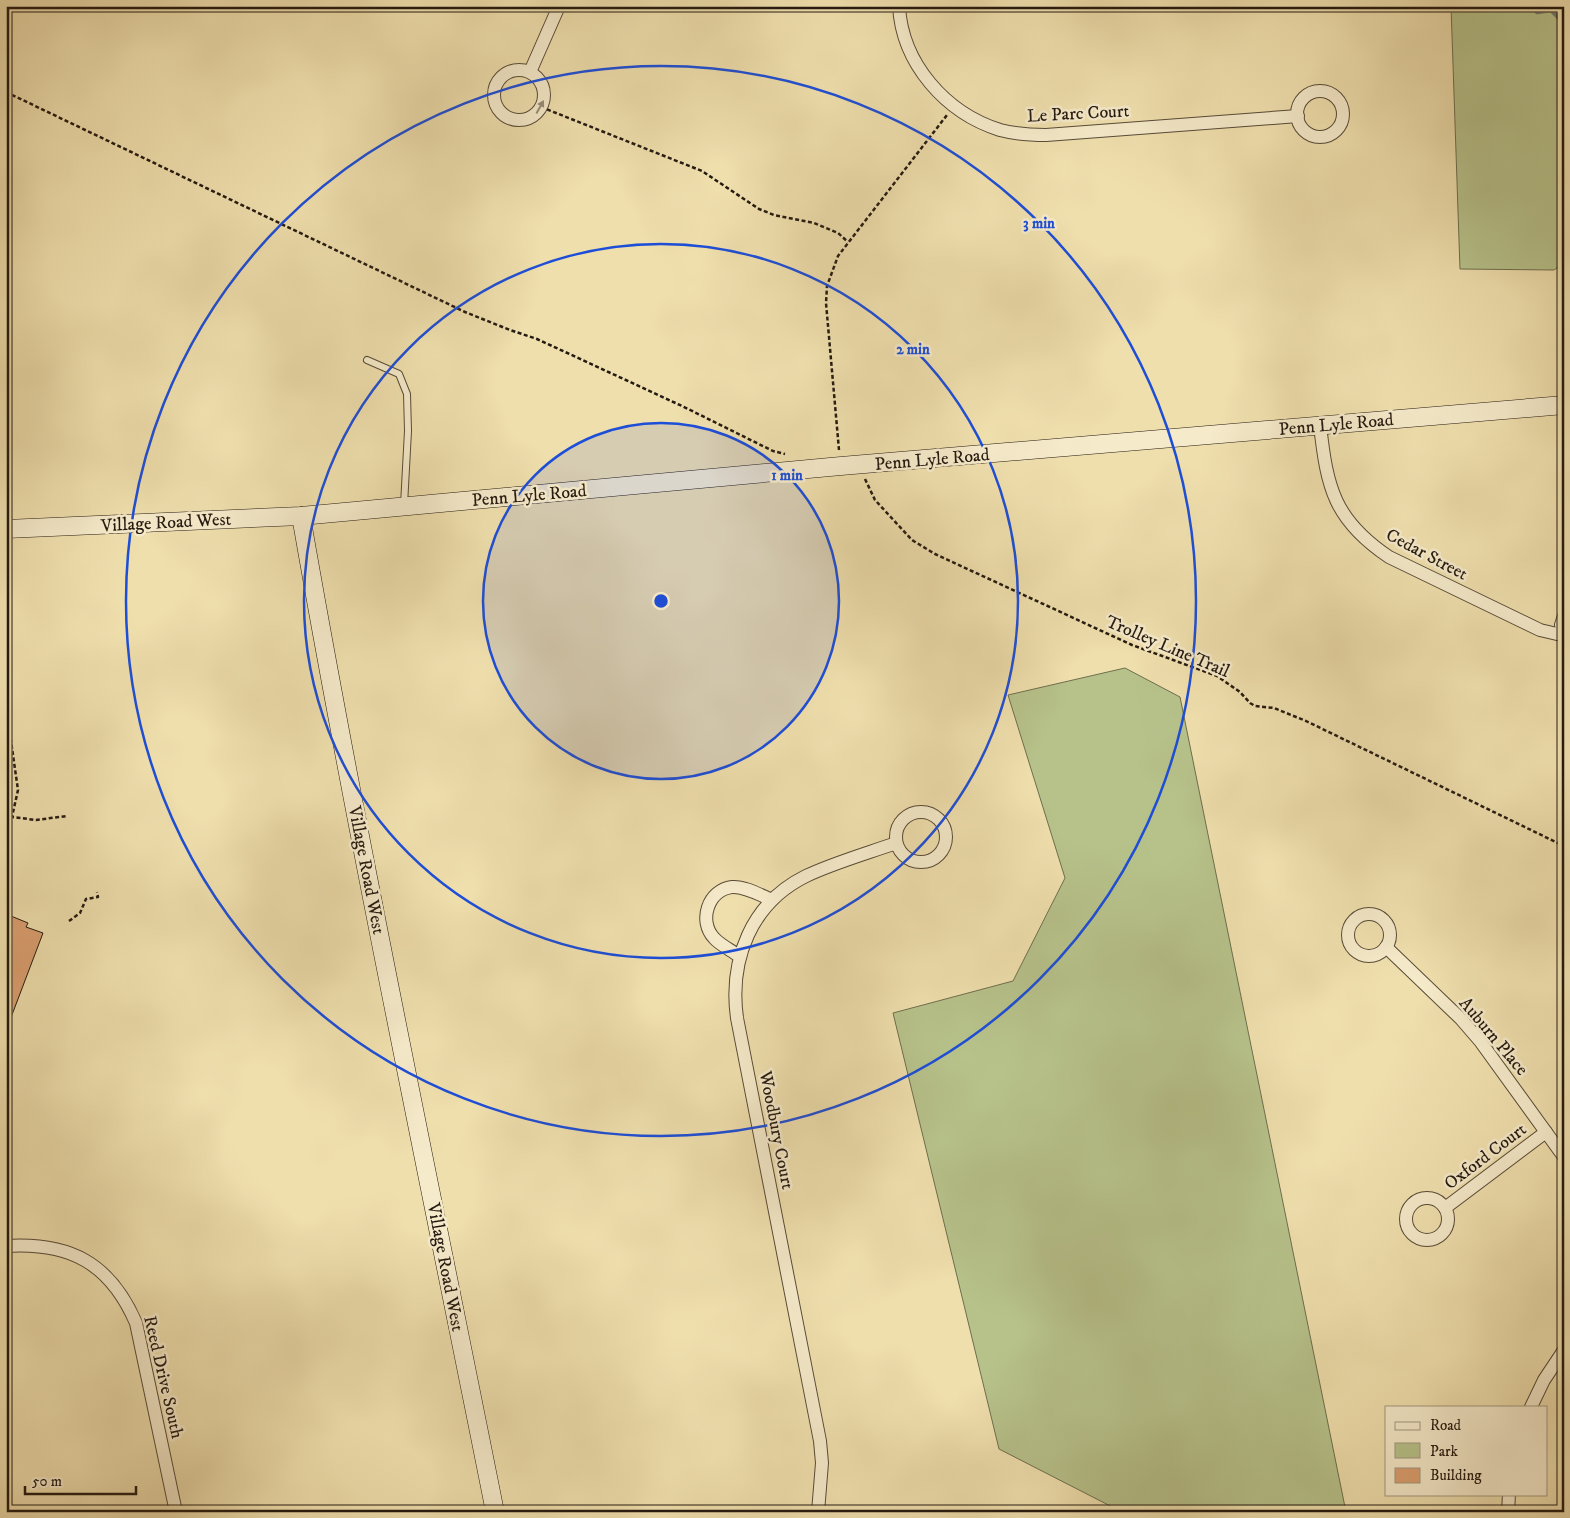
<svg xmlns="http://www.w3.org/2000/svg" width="1570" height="1518" font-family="'IM FELL DW Pica',serif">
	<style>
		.green { fill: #b7c28b; stroke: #6e6e4e }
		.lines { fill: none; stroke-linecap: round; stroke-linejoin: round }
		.stream { stroke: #6c7b72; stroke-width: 4.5 }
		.building { fill: #db9f70; stroke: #251a11 }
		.lane-casing { stroke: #584b38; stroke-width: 8 }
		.street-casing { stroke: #584b38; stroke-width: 14 }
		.secondary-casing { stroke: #251a11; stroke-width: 19 }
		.path { stroke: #251a11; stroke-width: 2.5; stroke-dasharray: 4 2.5; stroke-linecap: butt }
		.lane { stroke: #f5eaca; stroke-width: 6 }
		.street { stroke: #f5eaca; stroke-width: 12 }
		.secondary { stroke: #f5eaca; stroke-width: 18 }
		.oneway { fill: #978c77 }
		.ring { fill: none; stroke: #1d4ed8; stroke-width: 2.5 }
		.labels { text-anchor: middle; stroke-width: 5; stroke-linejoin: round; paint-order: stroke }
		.street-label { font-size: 18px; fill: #251a11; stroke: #f5eaca }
		.centre { fill: #1d4ed8; stroke: #f5eaca; stroke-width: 2.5 }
		.ring-label { font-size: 15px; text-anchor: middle; font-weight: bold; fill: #1d4ed8; stroke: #f5eaca; stroke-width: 5; stroke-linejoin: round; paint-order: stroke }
	</style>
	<rect width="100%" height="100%" fill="#efdfad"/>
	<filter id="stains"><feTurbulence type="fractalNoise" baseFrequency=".004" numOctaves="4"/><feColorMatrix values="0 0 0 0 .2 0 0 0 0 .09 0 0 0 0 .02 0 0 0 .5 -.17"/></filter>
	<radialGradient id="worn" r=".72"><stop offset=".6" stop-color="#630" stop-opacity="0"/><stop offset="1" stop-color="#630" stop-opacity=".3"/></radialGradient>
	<!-- green -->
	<g class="green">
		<path d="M1451 6H1564V263L1554 270 1460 269Z"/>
		<path d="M1125 668 1180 697 1346 1512H1122L999 1449 893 1013 1013 981 1065 878 1008 695Z"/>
	</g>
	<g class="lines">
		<!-- stream -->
		<path class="stream" d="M1532 6 1537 12 1551 10 1564 23"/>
	</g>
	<!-- building -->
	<path class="building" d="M6 914 28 923 26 927 43 933 7 1028Z"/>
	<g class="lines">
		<!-- lane casing -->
		<g class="lane-casing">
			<path id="lane" d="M367 360 399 374 407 394 408 431 404 505"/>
		</g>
		<!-- street casing -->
		<g class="street-casing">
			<g id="street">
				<path d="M899 6C902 64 946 113 1000 130 1015 134 1030 135 1046 135L1298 116"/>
				<circle cx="519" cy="95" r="25"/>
				<path d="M530 72 559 6"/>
				<circle cx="1320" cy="114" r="23"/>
				<path d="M1320 425C1327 488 1334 520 1389 557L1540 630 1557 634 1562 633"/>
				<path d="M1564 616 1561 625 1564 636"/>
				<circle cx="921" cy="837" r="25"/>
				<circle cx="1369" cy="935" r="21"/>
				<path d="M1386 947 1461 1019 1480 1041 1564 1157"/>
				<path d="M739 956C731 950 720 945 714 938 698 921 708 890 732 887 745 886 760 895 772 900"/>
				<circle cx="1427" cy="1219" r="21"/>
				<path d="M1445 1208 1546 1132"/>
				<path d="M6 1246C70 1242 110 1263 136 1323L176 1512"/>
				<path d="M1531 1407 1544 1380 1564 1350"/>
				<path d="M818 1512 822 1463 820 1441 737 1018C729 960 751 903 806 876 833 863 868 853 896 843"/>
				<path d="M1508 1512 1509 1494"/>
			</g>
		</g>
		<!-- secondary casing -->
		<g class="secondary-casing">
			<g id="secondary">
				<path d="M301 516C359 849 429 1180 495 1512"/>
				<path d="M6 529 301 516 841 466 1564 405"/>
			</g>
		</g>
		<!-- path -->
		<g class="path">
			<path d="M6 92 465 312 510 330 537 339 682 406 773 451 785 454"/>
			<path d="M541 107 702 171 759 209 774 215 814 223 838 233 848 242"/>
			<path d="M839 450 826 303 827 286 838 256 947 115"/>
			<path d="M865 479 875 500 912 540 935 554 1132 645 1217 676 1240 692 1250 703 1255 706 1274 708 1306 721 1564 846"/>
			<path d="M6 706 18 790 12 817 36 820 67 816"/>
			<path d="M69 921 80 913 86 899 98 897 97 892"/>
		</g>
		<!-- lane -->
		<use href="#lane" class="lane"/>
		<!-- street -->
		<use href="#street" class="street"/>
		<!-- secondary -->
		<use href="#secondary" class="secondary"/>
	</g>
	<!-- one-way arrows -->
	<defs><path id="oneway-solid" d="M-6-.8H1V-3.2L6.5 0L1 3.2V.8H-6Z" transform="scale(1.25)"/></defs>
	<use class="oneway" href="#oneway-solid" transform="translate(540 107) rotate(-61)"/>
	<!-- distance rings -->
	<circle cx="661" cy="601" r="178" fill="#1d4ed8" fill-opacity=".12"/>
	<g class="ring">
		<circle cx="661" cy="601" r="178"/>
		<circle cx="661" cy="601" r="357"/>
		<circle cx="661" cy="601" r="535"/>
	</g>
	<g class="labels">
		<!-- street labels -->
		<g class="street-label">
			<text transform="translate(1078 113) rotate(-3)" y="6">Le Parc Court</text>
			<text transform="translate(1336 424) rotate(-5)" y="6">Penn Lyle Road</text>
			<text transform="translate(932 459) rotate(-5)" y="6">Penn Lyle Road</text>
			<text transform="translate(529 495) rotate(-5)" y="6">Penn Lyle Road</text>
			<text transform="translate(166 522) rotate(-3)" y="6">Village Road West</text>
			<text transform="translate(1427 554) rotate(28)" y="6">Cedar Street</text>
			<text transform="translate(1168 646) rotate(23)" y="6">Trolley Line Trail</text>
			<text transform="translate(367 870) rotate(79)" y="6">Village Road West</text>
			<text transform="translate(1494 1036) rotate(50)" y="6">Auburn Place</text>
			<text transform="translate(777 1130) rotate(79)" y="6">Woodbury Court</text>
			<text transform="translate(1485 1156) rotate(-37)" y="6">Oxford Court</text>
			<text transform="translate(446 1267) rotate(79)" y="6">Village Road West</text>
			<text transform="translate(164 1377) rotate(77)" y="6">Reed Drive South</text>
		</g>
	</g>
	<circle cx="661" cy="601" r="8" class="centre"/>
	<g class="ring-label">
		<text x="1039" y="228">3 min</text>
		<text x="913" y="354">2 min</text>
		<text x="787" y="480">1 min</text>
	</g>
	<!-- margin -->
	<rect width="1570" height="1518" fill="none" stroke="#efdfad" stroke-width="25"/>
	<rect x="8" y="8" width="1555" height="1503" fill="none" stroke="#251a11" stroke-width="2.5"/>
	<rect x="12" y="12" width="1545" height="1493" fill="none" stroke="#251a11"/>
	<!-- legend -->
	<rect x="1385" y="1406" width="162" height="90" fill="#f5eaca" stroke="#a29780"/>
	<rect x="1395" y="1422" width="25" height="8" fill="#f5eaca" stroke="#a29780"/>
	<text x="1430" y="1430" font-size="15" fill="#251a11">Road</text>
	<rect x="1395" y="1443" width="25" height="15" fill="#b7c28b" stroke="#a29780"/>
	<text x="1430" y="1456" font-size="15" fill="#251a11">Park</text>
	<rect x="1395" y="1468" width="25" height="15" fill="#db9f70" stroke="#a29780"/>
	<text x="1430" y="1480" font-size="15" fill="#251a11">Building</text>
	<!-- scale -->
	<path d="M25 1486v8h111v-8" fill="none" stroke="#251a11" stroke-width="2.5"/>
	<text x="32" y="1486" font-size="15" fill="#251a11" stroke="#f5eaca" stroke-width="4" paint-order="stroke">50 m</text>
	<rect width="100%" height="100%" filter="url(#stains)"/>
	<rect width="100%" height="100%" fill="url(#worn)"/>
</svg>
